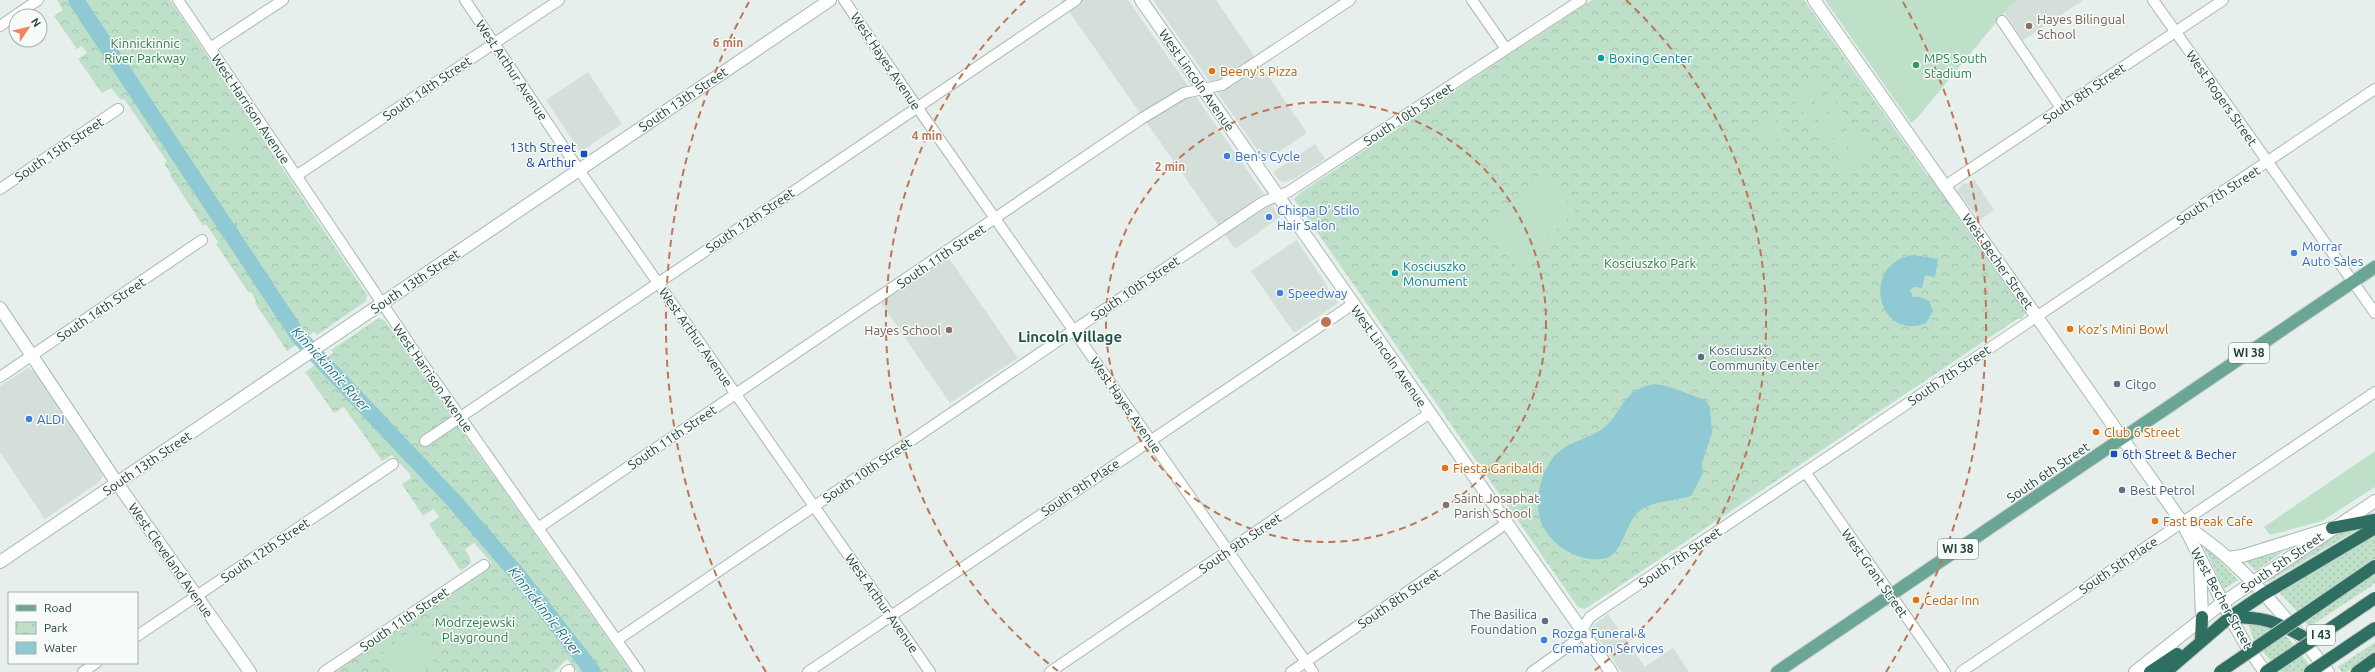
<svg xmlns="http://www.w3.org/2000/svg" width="2375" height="672" font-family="Ubuntu,sans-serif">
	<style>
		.built { fill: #d4dfda }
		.grass { fill: url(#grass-dots) }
		.park { fill: url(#park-crowns) }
		.garden { fill: #bfe0c8 }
		.water { fill: #8ec9d4 }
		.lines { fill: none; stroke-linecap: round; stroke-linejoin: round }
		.stream { stroke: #8ec9d4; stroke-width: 2.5 }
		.river { stroke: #8ec9d4; stroke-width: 16 }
		.minor-casing { stroke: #a8b8b2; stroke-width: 12 }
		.tertiary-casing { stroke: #a8b8b2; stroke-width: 14 }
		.secondary-casing { stroke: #a4bbb3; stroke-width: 14 }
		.primary-casing { stroke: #c2cac8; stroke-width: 14 }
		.motorway-casing { stroke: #c2cac8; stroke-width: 14 }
		.minor { stroke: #fff; stroke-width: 10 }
		.tertiary { stroke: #fff; stroke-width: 12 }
		.secondary { stroke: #fff; stroke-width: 12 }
		.primary { stroke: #6aa596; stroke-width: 12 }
		.motorway { stroke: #2f6f62; stroke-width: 12 }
		.motorway-bridge-casing { stroke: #c2cac8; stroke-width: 14; stroke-linecap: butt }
		.motorway-bridge { stroke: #2f6f62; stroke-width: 12 }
		.ring { fill: none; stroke: #c07456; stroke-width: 2; stroke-dasharray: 7 5 }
		.education-dot { fill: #8d6e63; stroke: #f7fbf9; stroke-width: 1.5 }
		.culture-dot { fill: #0f9aa8; stroke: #f7fbf9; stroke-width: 1.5 }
		.leisure-dot { fill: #2e9e5b; stroke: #f7fbf9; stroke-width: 1.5 }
		.food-dot { fill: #e8710a; stroke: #f7fbf9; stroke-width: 1.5 }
		.transit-dot { fill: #1a4fb4; stroke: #f7fbf9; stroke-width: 1.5 }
		.shop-dot { fill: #3f7fe0; stroke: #f7fbf9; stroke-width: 1.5 }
		.service-dot { fill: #5c6f8a; stroke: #f7fbf9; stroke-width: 1.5 }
		.labels { text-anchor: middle; stroke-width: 3; stroke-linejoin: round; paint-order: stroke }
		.shield { fill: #f7fbf9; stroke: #637a73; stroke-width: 1 }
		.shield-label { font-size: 12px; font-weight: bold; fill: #24423a }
		.education-label { font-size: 13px; fill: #785e54; stroke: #f7fbf9; text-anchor: start }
		.park-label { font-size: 13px; fill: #2d7a4b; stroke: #f7fbf9 }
		.culture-label { font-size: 13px; fill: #0d838f; stroke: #f7fbf9; text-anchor: start }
		.leisure-label { font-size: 13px; fill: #27864d; stroke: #f7fbf9; text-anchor: start }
		.street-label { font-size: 13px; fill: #24423a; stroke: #f7fbf9 }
		.food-label { font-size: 13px; fill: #c56008; stroke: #f7fbf9; text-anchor: start }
		.transit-label { font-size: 13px; fill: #164399; stroke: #f7fbf9; text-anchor: end }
		.shop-label { font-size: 13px; fill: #366cbe; stroke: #f7fbf9; text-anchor: start }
		.service-label { font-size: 13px; fill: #4e5e75; stroke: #f7fbf9; text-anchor: start }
		.water-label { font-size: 14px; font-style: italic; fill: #1c6f80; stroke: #f7fbf9 }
		.quarter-label { font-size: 15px; font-weight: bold; fill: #1f5548; stroke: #f7fbf9 }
		.centre { fill: #c07456; stroke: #f7fbf9; stroke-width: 2 }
		.ring-label { font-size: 12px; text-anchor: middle; font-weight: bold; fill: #c07456; stroke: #f7fbf9; stroke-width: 3; stroke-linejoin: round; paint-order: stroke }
	</style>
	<defs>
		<pattern id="grass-dots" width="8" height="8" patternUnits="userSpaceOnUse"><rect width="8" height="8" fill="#bfe0c8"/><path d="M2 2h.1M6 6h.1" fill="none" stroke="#a4c1ad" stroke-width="1.8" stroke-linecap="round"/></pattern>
		<pattern id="park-crowns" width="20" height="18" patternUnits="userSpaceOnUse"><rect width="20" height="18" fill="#bfe0c8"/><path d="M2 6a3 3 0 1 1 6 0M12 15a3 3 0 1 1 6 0" fill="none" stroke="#a4c1ad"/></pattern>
	</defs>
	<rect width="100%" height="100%" fill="#e6efeb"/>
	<!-- built -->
	<g class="built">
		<path d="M1061 0H1128L1280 217 1235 249Z"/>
		<path d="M1153 0H1216L1307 133 1265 161Z"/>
		<path d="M2019 0H2083L2023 40 2004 12Z"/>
		<path d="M588 72 622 124 580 152 546 100Z"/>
		<path d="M1315 144 1325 159 1298 177 1285 182 1280 181 1273 172Z"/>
		<path d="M1974 179 1994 210 1980 220 1957 191 1963 183 1967 184Z"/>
		<path d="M1297 240 1338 303 1294 333 1251 271Z"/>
		<path d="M948 257 1018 358 950 403 881 303Z"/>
		<path d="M28 368 35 372 103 476 99 482 45 519 0 452V386Z"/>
		<path d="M1608 614 1645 667 1673 648 1689 672H1621L1591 627Z"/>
	</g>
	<!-- grass -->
	<g class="grass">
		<path d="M2367 524 2268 582 2266 579 2332 535Z"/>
		<path d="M2375 535V559L2297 611 2278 591Z"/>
		<path d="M2201 541 2238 580 2224 589Z"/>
		<path d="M2284 551 2256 571 2246 561Z"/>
		<path d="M2375 572V583L2370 587 2309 627 2304 620Z"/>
		<path d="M2249 622 2276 629 2288 638 2315 672H2281C2269 658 2249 641 2249 622Z"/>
		<path d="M2375 642V652L2346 672H2342L2338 667Z"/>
	</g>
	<!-- park -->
	<g class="park">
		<path d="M57 0H170L367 295 366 301 317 335 314 332 287 351 255 303 256 301 251 292 249 293 216 244 218 242 206 224 203 226 170 175 171 174 165 165 166 160 125 100 120 99 111 88 102 93 78 59 87 53 82 46 77 49 54 16 63 10Z"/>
		<path d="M1592 0H1804L1927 175 1931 176 1950 204V207L2026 313 2021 319H2017L1585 609 1578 607 1294 199 1300 193Z"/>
		<path d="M379 318 385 321 631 672H577L567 659 554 672H335L486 570 491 562 474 543 465 549 470 558 471 563 461 571 429 524 439 517 434 509 423 516 402 484 411 478 410 474 392 455 382 461 344 407 334 413 305 372 333 353 331 350Z"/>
	</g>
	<!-- garden -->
	<g class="garden">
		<path d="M1825 0H2019L2008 8 1917 118 1911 123Z"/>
		<path d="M1818 76 1826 88 1799 107 1791 95Z"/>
		<path d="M1830 92 1838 105 1811 123 1803 111Z"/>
		<path d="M1841 109 1849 121 1822 140 1814 127Z"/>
		<path d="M1772 114 1785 133 1769 144 1756 124Z"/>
		<path d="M1853 125 1861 138 1834 156 1826 144Z"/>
		<path d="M238 130 247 144 233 153 225 140Z"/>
		<path d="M1864 142 1872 154 1845 173 1837 161Z"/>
		<path d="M1541 173 1575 211 1519 268 1483 231Z"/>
		<path d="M2375 451V487L2322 521 2270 535 2264 527Z"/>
		<path d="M413 630 435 663 422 672H396L382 651Z"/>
	</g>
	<!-- water -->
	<g class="water">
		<path d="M1914 255 1938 259 1935 277 1925 275 1922 288 1914 287 1910 290 1913 297H1920L1929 301 1933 311 1926 323C1879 343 1858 263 1914 255Z"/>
		<path d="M1654 384 1667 386 1705 400 1710 407 1712 433 1702 463 1703 473 1691 496C1676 501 1658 500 1644 508 1623 519 1625 557 1602 559 1578 562 1550 545 1541 522 1534 504 1540 475 1552 459 1565 441 1590 440 1606 426 1625 408 1621 391 1654 384Z"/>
	</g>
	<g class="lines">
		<!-- stream -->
		<path class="stream" d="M233 237 236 224"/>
		<!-- river -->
		<path class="river" d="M76 0 299 337 454 501 518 575 593 672"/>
		<!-- minor casing -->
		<g class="minor-casing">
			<g id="minor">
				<path d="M178 0 421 361 639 672"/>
				<path d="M465 0 579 170 930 672"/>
				<path d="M844 0 917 107 1313 672"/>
				<path d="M1472 0 1506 49"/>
				<path d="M2153 0 2375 313"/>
				<path d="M2002 21 2061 108"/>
				<path d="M0 26 38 0"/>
				<path d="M210 48 283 0"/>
				<path d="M296 176 559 0"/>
				<path d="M1945 186 2223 0"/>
				<path d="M0 189 118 109"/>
				<path d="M0 377 202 240"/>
				<path d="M425 441 1076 0"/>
				<path d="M1806 473 1945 672"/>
				<path d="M538 528 1141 119 1184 93 1222 85 1350 0"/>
				<path d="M137 636 393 464"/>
				<path d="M617 640 1220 231 1263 202 1288 192 1581 0"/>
				<path d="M83 672 96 663"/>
				<path d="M324 672 484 565"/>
				<path d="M566 672 569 670"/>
				<path d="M808 672 1353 304"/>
				<path d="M1050 672 1430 413"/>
				<path d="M1291 672 1507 523"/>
				<path d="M1532 672 1574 642 1590 617 2375 89"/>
				<path d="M1961 672 2375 392"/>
			</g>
		</g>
		<!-- tertiary casing -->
		<g class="tertiary-casing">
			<g id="tertiary">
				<path d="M1814 0 2122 438"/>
				<path d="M0 308 117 483 250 672"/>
				<path d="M0 562 830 0"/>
				<path d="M2135 672 2222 603 2375 501"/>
			</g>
		</g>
		<!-- secondary casing -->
		<g class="secondary-casing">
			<g id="secondary">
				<path d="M1141 0 1611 672"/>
				<path d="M2122 438 2182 522 2230 617 2246 645 2265 672"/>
				<path d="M2185 524C2199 536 2215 546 2229 559 2266 593 2298 631 2328 672"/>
				<path d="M2228 558 2242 556 2332 528"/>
				<path d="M2200 564 2202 617"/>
			</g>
		</g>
		<!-- primary casing -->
		<g class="primary-casing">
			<path id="primary" d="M1777 672 2375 267"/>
		</g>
		<!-- motorway casing -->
		<g class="motorway-casing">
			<g id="motorway">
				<path d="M2332 528 2375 520"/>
				<path d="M2230 617C2261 617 2276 621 2302 636"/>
				<path d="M2201 641 2202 617"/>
				<path d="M2150 672 2177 654"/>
				<path d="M2166 672 2230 617 2264 594 2375 528"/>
				<path d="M2357 672 2375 659"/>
			</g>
		</g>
		<!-- minor -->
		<use href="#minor" class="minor"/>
		<!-- tertiary -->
		<use href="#tertiary" class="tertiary"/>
		<!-- secondary -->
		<use href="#secondary" class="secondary"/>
		<!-- primary -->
		<use href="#primary" class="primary"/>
		<!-- motorway -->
		<use href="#motorway" class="motorway"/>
		<!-- motorway-bridge casing -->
		<g class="motorway-bridge-casing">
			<g id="motorway-bridge">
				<path d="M2220 672 2375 566"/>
				<path d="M2266 672 2375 598"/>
				<path d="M2310 672 2375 628"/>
			</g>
		</g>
		<!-- motorway-bridge -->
		<use href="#motorway-bridge" class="motorway-bridge"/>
	</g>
	<!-- distance rings -->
	<g class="ring">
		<circle cx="1326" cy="322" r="220"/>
		<path d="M1058 671A440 440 0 0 1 1026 0M1626 0A440 440 0 0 1 1594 671"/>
		<path d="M766 672A660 660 0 0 1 749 2M1903 2A660 660 0 0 1 1886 672"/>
	</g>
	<!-- markers -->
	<g class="education-dot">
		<circle cx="2029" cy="26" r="4"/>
		<circle cx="949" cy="330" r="4"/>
		<circle cx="1446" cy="505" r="4"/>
	</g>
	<g class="culture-dot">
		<circle cx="1601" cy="58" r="4"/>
		<circle cx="1395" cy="273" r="4"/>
	</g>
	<circle class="leisure-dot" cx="1916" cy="65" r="4"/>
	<g class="food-dot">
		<circle cx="1212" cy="71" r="4"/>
		<circle cx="2070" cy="329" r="4"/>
		<circle cx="2096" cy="432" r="4"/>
		<circle cx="1445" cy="468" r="4"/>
		<circle cx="2155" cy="521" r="4"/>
		<circle cx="1916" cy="600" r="4"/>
	</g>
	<g class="transit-dot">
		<rect x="580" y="150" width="8" height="8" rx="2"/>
		<rect x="2110" y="450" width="8" height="8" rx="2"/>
	</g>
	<g class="shop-dot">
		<circle cx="1227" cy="156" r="4"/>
		<circle cx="1269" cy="217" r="4"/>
		<circle cx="2294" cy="253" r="4"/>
		<circle cx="1280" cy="293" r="4"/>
		<circle cx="29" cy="419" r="4"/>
		<circle cx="1544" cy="640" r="4"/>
	</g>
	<g class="service-dot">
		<circle cx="1701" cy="357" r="4"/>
		<circle cx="2117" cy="384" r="4"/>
		<circle cx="2122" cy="490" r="4"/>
		<circle cx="1545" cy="621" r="4"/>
	</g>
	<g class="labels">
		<!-- shield labels -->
		<g class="shield">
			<rect x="2229" y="343" width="40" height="20" rx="3"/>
			<rect x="1938" y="539" width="40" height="20" rx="3"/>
			<rect x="2307" y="625" width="28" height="20" rx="3"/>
		</g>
		<g class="shield-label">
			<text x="2249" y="357">WI 38</text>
			<text x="1958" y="553">WI 38</text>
			<text x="2321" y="639">I 43</text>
		</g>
		<!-- education labels -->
		<g class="education-label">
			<text x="2037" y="24">Hayes Bilingual<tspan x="2037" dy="15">School</tspan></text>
			<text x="941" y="335" text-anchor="end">Hayes School</text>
			<text x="1454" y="503">Saint Josaphat<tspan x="1454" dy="15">Parish School</tspan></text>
		</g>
		<!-- park labels -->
		<g class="park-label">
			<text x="145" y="48">Kinnickinnic<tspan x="145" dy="15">River Parkway</tspan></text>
			<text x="1650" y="268">Kosciuszko Park</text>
			<text x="475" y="627">Modrzejewski<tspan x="475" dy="15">Playground</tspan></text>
		</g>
		<!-- culture labels -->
		<g class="culture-label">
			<text x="1609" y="63">Boxing Center</text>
			<text x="1403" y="271">Kosciuszko<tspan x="1403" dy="15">Monument</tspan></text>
		</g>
		<!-- leisure labels -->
		<g class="leisure-label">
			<text x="1924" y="63">MPS South<tspan x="1924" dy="15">Stadium</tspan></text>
		</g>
		<!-- street labels -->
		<g class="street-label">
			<text transform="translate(886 61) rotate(56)" y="5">West Hayes Avenue</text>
			<text transform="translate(512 70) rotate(56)" y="5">West Arthur Avenue</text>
			<text transform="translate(1197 80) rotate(55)" y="5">West Lincoln Avenue</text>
			<text transform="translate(427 88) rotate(-34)" y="5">South 14th Street</text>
			<text transform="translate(2084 93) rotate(-34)" y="5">South 8th Street</text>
			<text transform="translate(2222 98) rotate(55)" y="5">West Rogers Street</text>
			<text transform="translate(683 99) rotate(-34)" y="5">South 13th Street</text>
			<text transform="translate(251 109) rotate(56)" y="5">West Harrison Avenue</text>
			<text transform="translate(1408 114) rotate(-33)" y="5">South 10th Street</text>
			<text transform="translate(59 149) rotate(-34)" y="5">South 15th Street</text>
			<text transform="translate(2218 195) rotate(-33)" y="5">South 7th Street</text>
			<text transform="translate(750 220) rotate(-34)" y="5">South 12th Street</text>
			<text transform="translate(941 256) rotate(-34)" y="5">South 11th Street</text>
			<text transform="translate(1998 261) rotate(55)" y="5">West Becher Street</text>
			<text transform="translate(415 281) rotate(-34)" y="5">South 13th Street</text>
			<text transform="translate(1135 288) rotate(-34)" y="5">South 10th Street</text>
			<text transform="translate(101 309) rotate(-34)" y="5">South 14th Street</text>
			<text transform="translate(696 337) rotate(55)" y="5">West Arthur Avenue</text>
			<text transform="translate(1389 356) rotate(55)" y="5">West Lincoln Avenue</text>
			<text transform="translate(1949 375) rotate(-34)" y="5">South 7th Street</text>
			<text transform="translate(433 378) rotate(55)" y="5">West Harrison Avenue</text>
			<text transform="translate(1126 405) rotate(55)" y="5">West Hayes Avenue</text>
			<text transform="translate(672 437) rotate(-34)" y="5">South 11th Street</text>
			<text transform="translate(147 463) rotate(-34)" y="5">South 13th Street</text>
			<text transform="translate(867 470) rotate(-34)" y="5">South 10th Street</text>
			<text transform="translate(2048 472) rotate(-34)" y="5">South 6th Street</text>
			<text transform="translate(1080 487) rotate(-34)" y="5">South 9th Place</text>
			<text transform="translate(1240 543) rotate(-34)" y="5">South 9th Street</text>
			<text transform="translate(265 550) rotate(-34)" y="5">South 12th Street</text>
			<text transform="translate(1680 557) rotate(-34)" y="5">South 7th Street</text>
			<text transform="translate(171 560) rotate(55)" y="5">West Cleveland Avenue</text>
			<text transform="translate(2282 562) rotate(-34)" y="5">South 5th Street</text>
			<text transform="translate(2118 565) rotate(-34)" y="5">South 5th Place</text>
			<text transform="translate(1875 573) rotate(55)" y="5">West Grant Street</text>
			<text transform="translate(1399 598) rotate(-34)" y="5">South 8th Street</text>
			<text transform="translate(2222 598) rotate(61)" y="5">West Becher Street</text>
			<text transform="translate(882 603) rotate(55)" y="5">West Arthur Avenue</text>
			<text transform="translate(404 619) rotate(-34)" y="5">South 11th Street</text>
		</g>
		<!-- food labels -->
		<g class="food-label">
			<text x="1220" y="76">Beeny's Pizza</text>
			<text x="2078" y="334">Koz's Mini Bowl</text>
			<text x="2104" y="437">Club 6 Street</text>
			<text x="1453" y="473">Fiesta Garibaldi</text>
			<text x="2163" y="526">Fast Break Cafe</text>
			<text x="1924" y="605">Cedar Inn</text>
		</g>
		<!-- transit labels -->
		<g class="transit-label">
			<text x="576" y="152">13th Street<tspan x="576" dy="15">&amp; Arthur</tspan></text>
			<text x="2122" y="459" text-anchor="start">6th Street &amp; Becher</text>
		</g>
		<!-- shop labels -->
		<g class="shop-label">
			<text x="1235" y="161">Ben's Cycle</text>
			<text x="1277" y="215">Chispa D' Stilo<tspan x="1277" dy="15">Hair Salon</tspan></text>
			<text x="2302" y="251">Morrar<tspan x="2302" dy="15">Auto Sales</tspan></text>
			<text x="1288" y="298">Speedway</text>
			<text x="37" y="424">ALDI</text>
			<text x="1552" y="638">Rozga Funeral &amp;<tspan x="1552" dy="15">Cremation Services</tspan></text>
		</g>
		<!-- service labels -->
		<g class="service-label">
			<text x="1709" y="355">Kosciuszko<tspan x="1709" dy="15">Community Center</tspan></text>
			<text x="2125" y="389">Citgo</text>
			<text x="2130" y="495">Best Petrol</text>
			<text x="1537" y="619" text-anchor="end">The Basilica<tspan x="1537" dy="15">Foundation</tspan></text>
		</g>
		<!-- water labels -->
		<g class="water-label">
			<text transform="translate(331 369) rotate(48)" y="5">Kinnickinnic River</text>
			<text transform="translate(545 611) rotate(52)" y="5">Kinnickinnic River</text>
		</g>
		<!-- quarter labels -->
		<g class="quarter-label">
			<text x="1070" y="342">Lincoln Village</text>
		</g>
	</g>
	<circle cx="1326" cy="322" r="6" class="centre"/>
	<g class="ring-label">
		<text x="728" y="47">6 min</text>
		<text x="927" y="140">4 min</text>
		<text x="1170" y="171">2 min</text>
	</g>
	<!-- legend -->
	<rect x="8" y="592" width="130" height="72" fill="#f7fbf9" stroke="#a3b1ad"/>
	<rect x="16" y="605" width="20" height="6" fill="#6aa596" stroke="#a3b1ad"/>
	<text x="44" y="612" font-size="12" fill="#24423a">Road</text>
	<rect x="16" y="622" width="20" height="12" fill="url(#park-crowns)" stroke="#a3b1ad"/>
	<text x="44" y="632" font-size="12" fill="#24423a">Park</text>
	<rect x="16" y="642" width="20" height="12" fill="#8ec9d4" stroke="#a3b1ad"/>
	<text x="44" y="652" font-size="12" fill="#24423a">Water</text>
	<!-- north arrow -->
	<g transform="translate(28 28) rotate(55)"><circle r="19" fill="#f7fbf9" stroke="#a3b1ad"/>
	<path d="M0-3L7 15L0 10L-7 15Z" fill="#f4845f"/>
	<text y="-6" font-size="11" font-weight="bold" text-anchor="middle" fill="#24423a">N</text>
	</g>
</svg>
